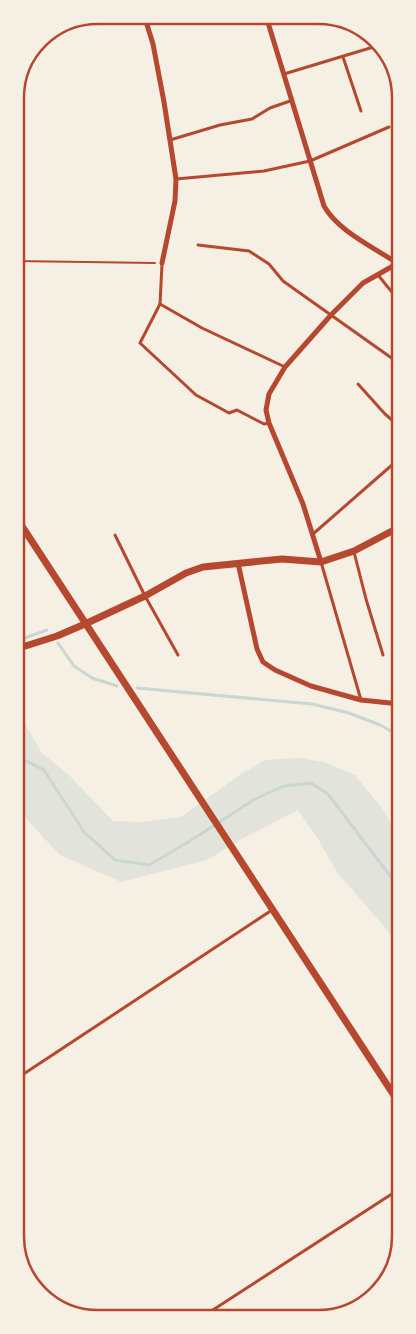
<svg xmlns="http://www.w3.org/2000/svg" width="416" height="1334" font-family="'IBM Plex Serif',serif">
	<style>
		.green { fill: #e2e4dc }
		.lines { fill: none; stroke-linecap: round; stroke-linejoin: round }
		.stream { stroke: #c9d6d2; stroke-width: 3 }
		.path { stroke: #b5482f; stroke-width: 2 }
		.service { stroke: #b5482f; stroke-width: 3 }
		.minor { stroke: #b5482f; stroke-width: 5 }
		.tertiary { stroke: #b5482f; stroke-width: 7 }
		.rim { fill: none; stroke: #b5482f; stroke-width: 2.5 }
	</style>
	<rect width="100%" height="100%" fill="#f6efe4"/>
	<!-- green -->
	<path class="green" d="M16 708 41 752 68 774 113 821 143 822 181 817 238 776 265 760 299 758 324 762 355 775 384 811 400 840V945L337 872 318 839 298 810 240 840 207 860 121 882 60 855 29 822 16 804Z"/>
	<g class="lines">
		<!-- stream -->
		<g class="stream">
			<path d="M16 641 47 630"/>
			<path d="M58 643 74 666 92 678 117 686"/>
			<path d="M137 688 312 704 349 713 380 725 400 736"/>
			<path d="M16 756 44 770 84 832 115 860 149 865 190 841 255 799 284 786 311 783 328 794 400 889"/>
		</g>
		<!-- path -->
		<path class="path" d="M15 261 155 263"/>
		<!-- service -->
		<g class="service">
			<path d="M382 49 388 62 389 61"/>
			<path d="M343 57 361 111"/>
			<path d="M284 74 380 45"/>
			<path d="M170 140 220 125 252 119 270 108 290 101"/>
			<path d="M176 179 264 171 310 161 389 127"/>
			<path d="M198 245 249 251 269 264 283 281 400 364"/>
			<path d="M162 264 160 304 140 343 196 395 229 413 237 410 264 424 269 423"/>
			<path d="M378 275 400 302"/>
			<path d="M160 304 202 328 285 367"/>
			<path d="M358 384 385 414 400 427"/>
			<path d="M313 534 400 458"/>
			<path d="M115 535 145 596 178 655"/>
			<path d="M354 552 366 599 383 655"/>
			<path d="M321 562 361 700"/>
			<path d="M16 1071 20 1077"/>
			<path d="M16 1079 272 910"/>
			<path d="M202 1317 401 1188"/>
		</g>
		<!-- minor -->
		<g class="minor">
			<path d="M144 15 153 44 164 102 176 179 175 201 162 263"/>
			<path d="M266 16 324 206C338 231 373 247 397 263"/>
			<path d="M321 562 303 504 269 423 266 410 269 394 285 367 331 315 363 283 400 262"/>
			<path d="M238 563 257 649 263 662 275 670 311 686 361 700 400 704"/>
		</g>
		<!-- tertiary -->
		<g class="tertiary">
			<path d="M16 517 401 1106"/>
			<path d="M16 649 57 636 85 624 145 596 186 573 203 567 282 559 321 562 354 551 392 531 400 530"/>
		</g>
	</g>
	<!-- crop -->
	<path d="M0 0H416V1334H0ZM98 24H318A74 74 0 0 1 392 98V1236A74 74 0 0 1 318 1310H98A74 74 0 0 1 24 1236V98A74 74 0 0 1 98 24Z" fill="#f6efe4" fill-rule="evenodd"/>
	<path class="rim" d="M98 24H318A74 74 0 0 1 392 98V1236A74 74 0 0 1 318 1310H98A74 74 0 0 1 24 1236V98A74 74 0 0 1 98 24Z"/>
</svg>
